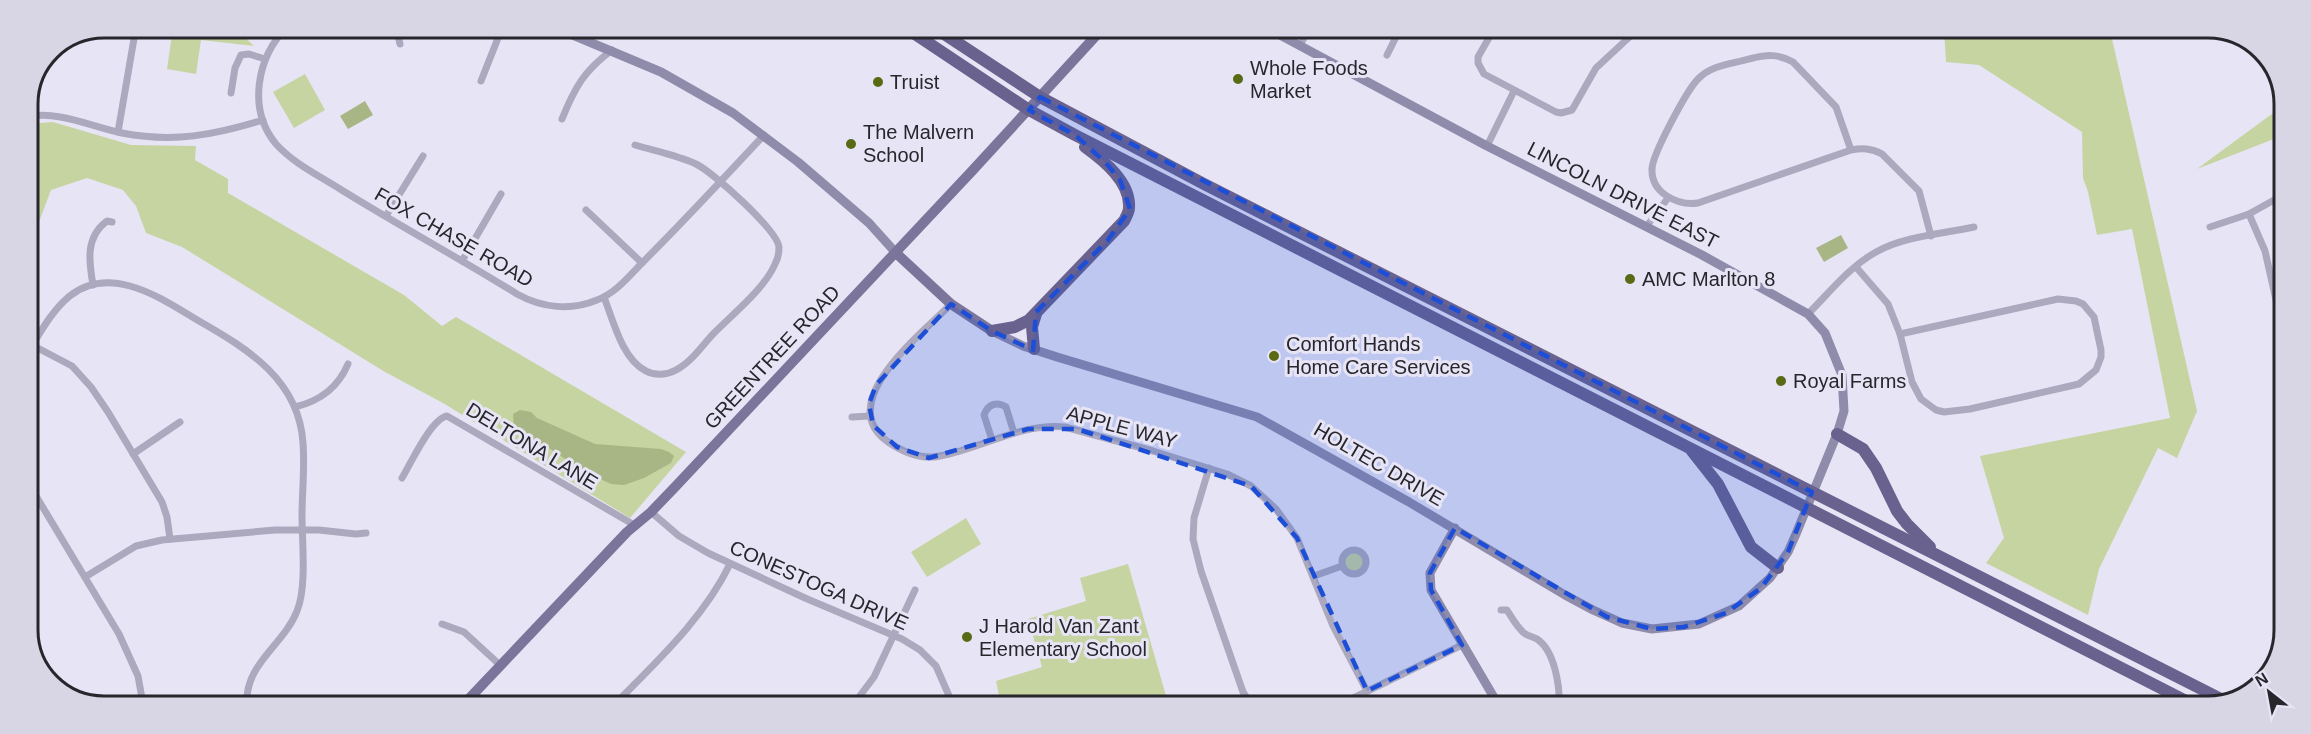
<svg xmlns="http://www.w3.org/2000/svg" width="2311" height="734" font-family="Helvetica,sans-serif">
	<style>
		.green { fill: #c6d4a2 }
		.water { fill: #a8b584 }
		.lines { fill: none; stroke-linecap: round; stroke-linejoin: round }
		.street { stroke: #aca9bf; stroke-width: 7 }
		.secondary { stroke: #8f8baa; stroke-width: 9 }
		.primary { stroke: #7b759b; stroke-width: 10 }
		.highway { stroke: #6a628e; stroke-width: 12 }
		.marked { fill: #1d4ed8; fill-opacity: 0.2; stroke: #1d4ed8; stroke-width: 4.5; stroke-dasharray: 12 8; stroke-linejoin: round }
		.poi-dot { fill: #596a15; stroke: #e7e5f5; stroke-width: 2 }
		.labels { text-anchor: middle; stroke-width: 6; stroke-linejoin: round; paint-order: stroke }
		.poi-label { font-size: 20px; fill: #27262c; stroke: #e7e5f5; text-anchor: start }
		.street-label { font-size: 20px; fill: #27262c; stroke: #e7e5f5 }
		.rim { fill: none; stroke: #27262c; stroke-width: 3 }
	</style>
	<rect width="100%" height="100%" fill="#e7e5f5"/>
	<!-- green -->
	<g class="green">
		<path d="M173 27H234L254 46 201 40 196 74 167 69Z"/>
		<path d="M1944 29 2110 30 2197 411 2177 458 2158 448 2099 569 2088 615 1986 563 2004 538 1980 456 2170 418 2132 229 2097 235 2088 192 2083 178 2082 132 1979 65 1946 62Z"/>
		<path d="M305 74 325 110 294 128 273 92Z"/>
		<path d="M2284 105V135L2197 169Z"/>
		<path d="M53 122 131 145 196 146 195 160 228 179V193L404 295 442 326 456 317 686 452 630 518 443 403 385 372 182 247 146 233 136 206 123 190 87 178 51 190 27 254V124Z"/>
		<path d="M966 518 981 544 927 577 911 552Z"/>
		<circle cx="1354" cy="562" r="12"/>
		<path d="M1128 564 1169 706 1001 705 996 681 1042 667 1028 619 1086 601 1080 578Z"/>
	</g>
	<!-- water -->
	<g class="water">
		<path d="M365 101 373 115 348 129 340 116Z"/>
		<path d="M1841 235 1848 248 1824 262 1816 248Z"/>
		<path d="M520 410 531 412 537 418 595 444 661 449 669 452 674 456 671 463 644 478 624 485 611 484 585 472 544 445 514 430 513 414Z"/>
	</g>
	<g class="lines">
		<!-- street -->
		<g class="street">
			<path d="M287 27C257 57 247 109 276 144 293 163 318 175 340 189 398 225 459 258 517 294 542 308 571 311 597 300 616 293 629 276 643 262 684 221 724 178 764 135"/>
			<path d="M396 27 400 44"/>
			<path d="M1494 29 1478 57V63L1484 74 1556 112 1561 113 1572 110 1596 68 1638 29"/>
			<path d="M1300 46 1308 29"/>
			<path d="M1387 55 1400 29"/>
			<path d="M481 81 502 28"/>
			<path d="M231 93 235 68 241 55 249 54 265 59"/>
			<path d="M27 117C58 110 92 127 122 133 174 143 214 135 263 120"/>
			<path d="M562 119C575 87 584 71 612 50"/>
			<path d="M118 132 136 27"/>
			<path d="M1487 146 1514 91"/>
			<path d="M1851 150 1836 107 1793 62C1777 53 1766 55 1749 59 1731 64 1711 65 1698 79 1687 90 1652 155 1652 169 1651 193 1678 206 1698 203L1851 150C1862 148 1871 148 1882 154L1919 191 1931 236"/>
			<path d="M586 210 642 263"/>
			<path d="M2249 214 2265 251 2283 331"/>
			<path d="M386 216 423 156"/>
			<path d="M1646 227 1668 198"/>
			<path d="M2210 227 2249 214 2283 195"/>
			<path d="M462 261 501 194"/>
			<path d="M1856 267 1888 304 1900 334"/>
			<path d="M93 285C89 262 85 237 107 221L112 222"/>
			<path d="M604 297C613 320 622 359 646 371 655 376 667 375 676 370 692 362 703 344 715 332 734 313 765 288 775 264 778 259 779 252 779 247 777 230 713 172 696 164 677 155 655 151 635 145"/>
			<path d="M2058 299 2076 301 2083 304 2094 317 2101 350V357L2096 370 2079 384 1970 409 1944 412 1936 410 1921 399 1912 382 1900 334Z"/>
			<path d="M951 304C923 333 832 402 888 442 903 452 922 460 940 456 983 448 1020 423 1065 427L1153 451 1227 474 1251 486 1276 509 1297 538 1333 626 1367 691"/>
			<path d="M1808 314C1829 293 1849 267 1876 252 1905 236 1942 234 1974 227"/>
			<path d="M32 345 72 366 91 387 108 412 162 502 167 517 170 539"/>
			<path d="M27 354C52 313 73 270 130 286 155 293 177 308 199 321 248 349 299 380 303 443 305 467 302 492 302 516 302 542 307 587 297 611 284 645 244 664 247 705"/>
			<path d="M295 407C320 401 338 388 348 364"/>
			<path d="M852 417 870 416"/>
			<path d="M992 440 984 415C988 404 997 401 1006 407L1014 433"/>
			<path d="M133 454 180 422"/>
			<path d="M1209 468 1194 518 1193 539 1201 571 1243 692 1252 706"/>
			<path d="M402 478C411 463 431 419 447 416L636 526"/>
			<path d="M27 481 119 634 138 676 143 704"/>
			<path d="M651 512 679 536 708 553 805 598 902 639 920 650 936 666 953 705"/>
			<circle cx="1354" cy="562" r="12"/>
			<path d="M1314 576 1342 566"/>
			<path d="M85 577 136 546 162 540 275 530H319L356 534 366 533"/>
			<path d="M1501 610H1507C1512 618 1517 627 1524 633 1528 636 1533 637 1537 639 1555 651 1560 687 1559 706"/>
			<path d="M442 624 464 632 500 665"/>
			<path d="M767 703 772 705"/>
			<path d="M614 705C656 662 704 618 730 564"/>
			<path d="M853 705 874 677 915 590"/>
			<path d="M1337 706 1462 645"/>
		</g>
		<!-- secondary -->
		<g class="secondary">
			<path d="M556 28 661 72 733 113 798 162 869 223 896 253"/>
			<path d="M992 331 1023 346 1057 357 1257 417 1409 502 1565 595 1593 610 1622 623 1652 629 1699 624 1739 606 1770 578 1788 552 1796 534 1837 434 1844 411 1842 375 1825 333 1808 314 1702 255 1487 146 1267 28"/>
			<path d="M1455 528 1430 573 1431 590 1499 706"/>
		</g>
		<!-- primary -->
		<g class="primary">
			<path d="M896 253 951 304 992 331"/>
			<path d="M463 705 627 532 651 512 675 487 972 171 1103 28"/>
		</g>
		<!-- highway -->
		<g class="highway">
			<path d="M906 28 1029 110 1075 135 2198 707"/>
			<path d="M935 28 1040 97 1204 184 2225 701"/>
			<path d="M992 331 1015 327 1029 320 1124 221C1126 217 1129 212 1129 208 1131 182 1103 160 1085 147"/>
			<path d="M1034 349 1032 327 1036 314"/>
			<path d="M1837 434 1863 449 1876 468 1897 511 1907 524 1930 547"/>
			<path d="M1692 451 1718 484 1751 547 1778 568"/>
		</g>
	</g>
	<!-- marked area -->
	<path class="marked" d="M1040 97 1812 492 1788 552 1761 588 1726 613 1684 627 1652 629 1607 617 1455 528 1430 573 1431 590 1462 645 1367 691 1297 538 1251 486 1077 429H1028L929 458 897 447 873 425 869 404 876 385 951 304 992 331 1033 350 1036 312 1108 240 1130 209 1120 180 1105 162 1075 135 1029 110Z"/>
	<!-- markers -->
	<g class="poi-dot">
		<circle cx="1238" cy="79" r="6"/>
		<circle cx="878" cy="82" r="6"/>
		<circle cx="851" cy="144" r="6"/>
		<circle cx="1630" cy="279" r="6"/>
		<circle cx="1274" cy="356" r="6"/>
		<circle cx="1781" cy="381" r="6"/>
		<circle cx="967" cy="637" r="6"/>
	</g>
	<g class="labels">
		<!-- poi labels -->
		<g class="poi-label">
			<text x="1250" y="75">Whole Foods<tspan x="1250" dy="23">Market</tspan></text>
			<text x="890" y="89">Truist</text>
			<text x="863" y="139">The Malvern<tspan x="863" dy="23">School</tspan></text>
			<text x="1642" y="286">AMC Marlton 8</text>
			<text x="1286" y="351">Comfort Hands<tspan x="1286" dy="23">Home Care Services</tspan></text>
			<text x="1793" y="388">Royal Farms</text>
			<text x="979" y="633">J Harold Van Zant<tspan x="979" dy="23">Elementary School</tspan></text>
		</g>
		<!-- street labels -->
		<g class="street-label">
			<text transform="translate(1623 195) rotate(27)" y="7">LINCOLN DRIVE EAST</text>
			<text transform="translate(454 237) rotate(30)" y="7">FOX CHASE ROAD</text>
			<text transform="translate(772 357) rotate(-47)" y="7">GREENTREE ROAD</text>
			<text transform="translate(1122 427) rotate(15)" y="7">APPLE WAY</text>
			<text transform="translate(532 446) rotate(31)" y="7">DELTONA LANE</text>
			<text transform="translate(1379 464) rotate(30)" y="7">HOLTEC DRIVE</text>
			<text transform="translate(819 585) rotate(24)" y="7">CONESTOGA DRIVE</text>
		</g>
	</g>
	<!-- crop -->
	<path d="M0 0H2311V734H0ZM104 38H2208A66 66 0 0 1 2274 104V630A66 66 0 0 1 2208 696H104A66 66 0 0 1 38 630V104A66 66 0 0 1 104 38Z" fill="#d8d6e5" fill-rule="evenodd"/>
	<path class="rim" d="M104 38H2208A66 66 0 0 1 2274 104V630A66 66 0 0 1 2208 696H104A66 66 0 0 1 38 630V104A66 66 0 0 1 104 38Z"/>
	<!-- north arrow -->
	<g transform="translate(2269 692) rotate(329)" stroke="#e7e5f5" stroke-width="4.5" paint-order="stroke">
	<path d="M0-4.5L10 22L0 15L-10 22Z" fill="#27262c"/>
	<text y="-9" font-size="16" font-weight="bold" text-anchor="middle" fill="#27262c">N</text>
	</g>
</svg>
